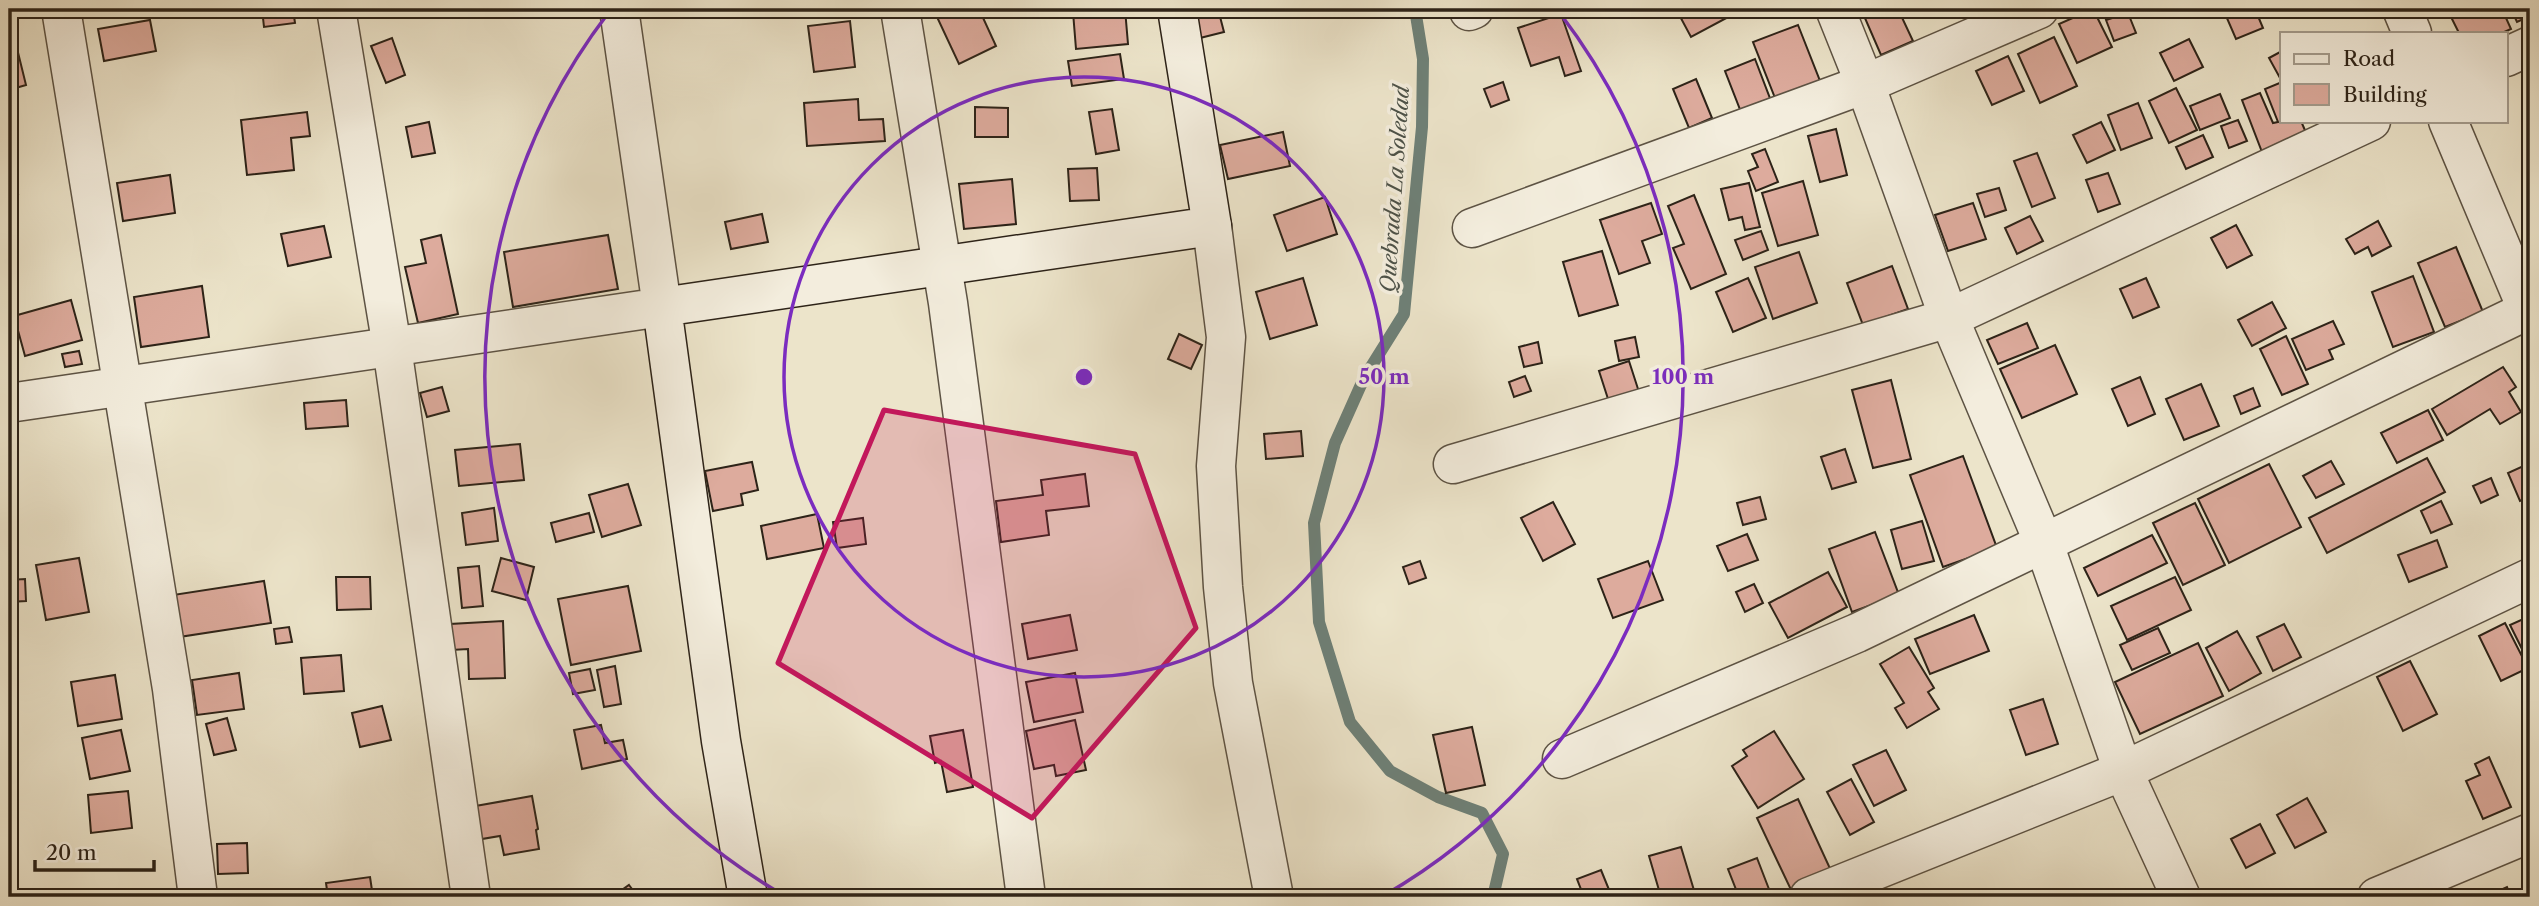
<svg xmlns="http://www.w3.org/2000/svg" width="2539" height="906" font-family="'Libre Caslon Text',serif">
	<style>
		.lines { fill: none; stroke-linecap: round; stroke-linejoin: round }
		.stream { stroke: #6e8077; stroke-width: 12 }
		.building { fill: #ddab9d; stroke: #2d2318; stroke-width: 2 }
		.street-casing { stroke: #5d5344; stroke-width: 41 }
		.secondary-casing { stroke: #2d2318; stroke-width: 41 }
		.street { stroke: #f3eddd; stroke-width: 38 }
		.secondary { stroke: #f3eddd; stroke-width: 38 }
		.marked { fill: #c2185b; fill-opacity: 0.2; stroke: #c2185b; stroke-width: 5; stroke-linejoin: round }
		.ring { fill: none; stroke: #7b2cbf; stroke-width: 3.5 }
		.labels { text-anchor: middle; stroke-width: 7; stroke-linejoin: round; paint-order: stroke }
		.water-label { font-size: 21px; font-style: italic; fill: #4d5248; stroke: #f3eddd }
		.centre { fill: #7b2cbf; stroke: #f3eddd; stroke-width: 3.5 }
		.ring-label { font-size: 21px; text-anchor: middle; font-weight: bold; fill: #7b2cbf; stroke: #f3eddd; stroke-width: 7; stroke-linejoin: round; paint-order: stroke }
	</style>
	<rect width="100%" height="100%" fill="#ece4ca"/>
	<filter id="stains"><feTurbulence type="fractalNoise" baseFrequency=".00286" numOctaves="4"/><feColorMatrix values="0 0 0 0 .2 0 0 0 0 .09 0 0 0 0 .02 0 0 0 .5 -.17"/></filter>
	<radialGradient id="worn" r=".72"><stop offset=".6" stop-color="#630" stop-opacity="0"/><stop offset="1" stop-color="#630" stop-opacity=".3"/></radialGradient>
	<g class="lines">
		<!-- stream -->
		<path class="stream" d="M1415 9 1423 59 1422 127 1404 314 1364 378 1335 443 1314 523 1319 622 1350 722 1390 771 1438 797 1482 813 1503 854 1493 897"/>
	</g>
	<!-- building -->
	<g class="building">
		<path d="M262 9H293L295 23 264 27Z"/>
		<path d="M954 9H979L996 46 959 64 937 17Z"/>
		<path d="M1106 9H1125L1128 44 1076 49 1073 12Z"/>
		<path d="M1179 9H1218L1224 32 1188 41Z"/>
		<path d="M1676 9H1729L1732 15 1691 37Z"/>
		<path d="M1861 9H1898L1913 41 1881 55Z"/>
		<path d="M2093 9 2112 47 2077 63 2059 24Z"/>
		<path d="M2223 9H2255L2263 28 2236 39Z"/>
		<path d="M2463 9H2502L2511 29 2502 33H2459L2450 15Z"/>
		<path d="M2511 9H2530V16L2517 22Z"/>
		<path d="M2128 13 2136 33 2114 41 2106 20Z"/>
		<path d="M1561 14 1581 71 1565 76 1559 57 1531 66 1518 28Z"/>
		<path d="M150 20 156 51 104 61 98 29Z"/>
		<path d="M850 21 855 67 814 72 808 26Z"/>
		<path d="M1798 25 1822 86 1777 103 1753 42Z"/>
		<path d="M9 28H12L26 85 9 90Z"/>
		<path d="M2054 37 2077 86 2040 103 2018 54Z"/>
		<path d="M392 38 405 75 386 83 371 46Z"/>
		<path d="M2189 39 2203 67 2174 81 2160 53Z"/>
		<path d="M2282 51V77L2280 78 2269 58Z"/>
		<path d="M1120 54 1124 79 1072 86 1068 61Z"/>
		<path d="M2008 56 2024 91 1992 105 1976 71Z"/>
		<path d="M1755 59 1771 101 1741 112 1725 71Z"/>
		<path d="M1696 79 1712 118 1689 128 1673 89Z"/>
		<path d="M1503 82 1509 100 1491 107 1484 89Z"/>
		<path d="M2282 82V121H2301L2307 135 2262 152 2242 100 2260 93 2273 123 2278 122 2265 89Z"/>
		<path d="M2176 88 2197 130 2169 143 2149 101Z"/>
		<path d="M2220 94 2230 118 2200 130 2190 106Z"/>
		<path d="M858 99 859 120 883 119 885 141 807 146 804 103Z"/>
		<path d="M2138 103 2152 138 2121 150 2108 115Z"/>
		<path d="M975 107 1008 108V137H975Z"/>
		<path d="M1112 109 1119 150 1096 154 1089 112Z"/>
		<path d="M307 112 310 136 291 138 294 170 247 175 241 120Z"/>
		<path d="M2238 120 2247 141 2229 148 2221 126Z"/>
		<path d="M429 122 435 153 412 157 406 127Z"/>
		<path d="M2101 122 2115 150 2087 163 2073 135Z"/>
		<path d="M1836 129 1847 175 1820 182 1808 136Z"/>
		<path d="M1283 132 1290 166 1228 179 1220 145Z"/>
		<path d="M2203 135 2213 157 2186 169 2176 147Z"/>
		<path d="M1765 149 1778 182 1756 191 1748 171 1758 167 1752 154Z"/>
		<path d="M2037 153 2055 198 2032 207 2014 161Z"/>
		<path d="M9 164 18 194 9 197Z"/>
		<path d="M1097 168 1099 200 1070 201 1068 169Z"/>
		<path d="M2108 173 2120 204 2098 212 2086 180Z"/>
		<path d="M170 175 175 213 123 221 117 183Z"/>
		<path d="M1012 179 1016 224 964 229 959 184Z"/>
		<path d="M1803 181 1818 235 1778 246 1762 193Z"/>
		<path d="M1749 183 1760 227 1745 230 1742 217 1729 220 1721 189Z"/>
		<path d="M1999 188 2006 210 1985 217 1977 194Z"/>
		<path d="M1694 195 1726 274 1691 289 1673 248 1684 244 1668 206Z"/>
		<path d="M1325 197 1337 234 1287 251 1274 215Z"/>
		<path d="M1651 203 1662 234 1642 241 1650 263 1619 274 1600 220Z"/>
		<path d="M1973 203 1986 239 1948 251 1935 215Z"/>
		<path d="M762 214 768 242 731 249 725 222Z"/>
		<path d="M2030 216 2043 241 2017 254 2005 228Z"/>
		<path d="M2378 221 2391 246 2372 256 2368 247 2355 254 2346 239Z"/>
		<path d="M2236 225 2252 255 2227 268 2211 238Z"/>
		<path d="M324 226 331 257 288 266 281 234Z"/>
		<path d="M1761 231 1768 250 1743 260 1735 240Z"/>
		<path d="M441 235 458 314 418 323 405 267 426 263 421 240Z"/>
		<path d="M608 235 618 289 513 307 504 252Z"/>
		<path d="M2456 247 2483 312 2445 327 2418 263Z"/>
		<path d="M1602 251 1618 305 1579 316 1563 262Z"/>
		<path d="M1799 252 1817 303 1773 319 1755 267Z"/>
		<path d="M1892 266 1908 309 1863 325 1847 283Z"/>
		<path d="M2413 276 2434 332 2393 347 2372 292Z"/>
		<path d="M1303 278 1317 325 1270 339 1256 292Z"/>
		<path d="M1748 278 1766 318 1733 332 1716 292Z"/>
		<path d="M2146 278 2159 307 2133 318 2120 289Z"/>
		<path d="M202 286 209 337 141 347 134 297Z"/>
		<path d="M71 300 82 340 25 356 14 316Z"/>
		<path d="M2272 302 2286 328 2252 346 2238 320Z"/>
		<path d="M2333 321 2344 344 2329 350 2333 359 2306 370 2292 339Z"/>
		<path d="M2027 323 2038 348 1998 364 1987 340Z"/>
		<path d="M1179 334 1202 345 1191 369 1168 359Z"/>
		<path d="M2286 336 2308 384 2282 395 2260 349Z"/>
		<path d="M1635 337 1639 357 1619 361 1615 341Z"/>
		<path d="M1538 342 1542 363 1524 367 1519 347Z"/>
		<path d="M2055 345 2077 394 2022 418 2000 369Z"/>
		<path d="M79 351 82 364 65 367 62 354Z"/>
		<path d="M1629 361 1639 392 1609 402 1599 371Z"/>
		<path d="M2503 367 2516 387 2509 392 2521 412 2500 424 2490 409 2447 435 2432 409Z"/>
		<path d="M1525 376 1531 391 1514 397 1509 382Z"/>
		<path d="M2140 377 2155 414 2128 426 2112 389Z"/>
		<path d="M1891 380 1911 459 1873 468 1852 390Z"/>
		<path d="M2201 384 2219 426 2184 440 2166 399Z"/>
		<path d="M442 387 449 411 427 417 420 393Z"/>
		<path d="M2253 388 2260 406 2241 414 2234 396Z"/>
		<path d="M346 400 348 426 306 429 304 403Z"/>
		<path d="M2428 410 2443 440 2397 463 2381 433Z"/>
		<path d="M1301 431 1303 456 1266 459 1264 434Z"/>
		<path d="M520 444 524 480 459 486 455 450Z"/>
		<path d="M1845 449 1856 482 1832 489 1821 457Z"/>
		<path d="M1963 456 1997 548 1943 567 1910 475Z"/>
		<path d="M2427 458 2445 492 2327 553 2309 518Z"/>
		<path d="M2331 461 2344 484 2316 498 2303 476Z"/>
		<path d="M752 462 758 490 741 494 743 505 713 511 705 471Z"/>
		<path d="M2530 463V500L2529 497 2520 501 2508 473Z"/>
		<path d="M2269 464 2301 527 2229 563 2198 499Z"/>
		<path d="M1085 474 1089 506 1046 511 1049 535 1001 542 996 501 1043 495 1041 480Z"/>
		<path d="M2491 478 2498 495 2481 503 2473 486Z"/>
		<path d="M628 484 641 525 602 537 589 495Z"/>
		<path d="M1760 497 1766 519 1743 525 1737 503Z"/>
		<path d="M2441 501 2452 524 2431 533 2421 511Z"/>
		<path d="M1553 502 1575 544 1543 561 1521 518Z"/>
		<path d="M2195 503 2225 565 2183 585 2153 523Z"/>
		<path d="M494 508 498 541 466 545 462 513Z"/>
		<path d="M589 513 594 532 556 542 551 523Z"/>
		<path d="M817 514 824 548 767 559 761 526Z"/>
		<path d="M863 518 866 544 837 548 833 522Z"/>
		<path d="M1922 521 1934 561 1902 569 1891 530Z"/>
		<path d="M1875 532 1899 595 1852 612 1829 549Z"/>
		<path d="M1747 534 1758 560 1728 571 1717 546Z"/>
		<path d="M2152 535 2167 563 2098 596 2084 568Z"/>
		<path d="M2437 540 2447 567 2409 582 2398 555Z"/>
		<path d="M79 558 89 612 46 620 36 565Z"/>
		<path d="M501 558 534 567 526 600 492 591Z"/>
		<path d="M1420 561 1426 578 1409 584 1403 567Z"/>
		<path d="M1648 561 1663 600 1613 618 1598 579Z"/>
		<path d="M479 566 483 606 462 608 458 568Z"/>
		<path d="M1828 572 1847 607 1788 638 1769 603Z"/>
		<path d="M336 577H370L371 609 337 610Z"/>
		<path d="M2175 577 2191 610 2127 640 2111 606Z"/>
		<path d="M25 579 26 601 9 602V580Z"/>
		<path d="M264 581 271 623 179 637 173 595Z"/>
		<path d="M1754 584 1763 603 1745 612 1736 592Z"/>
		<path d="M628 586 641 651 571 665 558 599Z"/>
		<path d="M1070 615 1077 650 1028 659 1022 624Z"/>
		<path d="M1974 615 1989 651 1930 674 1915 639Z"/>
		<path d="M2530 616V647L2523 651 2510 625Z"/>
		<path d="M503 621 505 678 469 679 468 649 451 650 450 624Z"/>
		<path d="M2505 623 2528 668 2501 681 2479 636Z"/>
		<path d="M2284 624 2301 657 2273 671 2257 637Z"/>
		<path d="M289 627 292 642 276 644 274 629Z"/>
		<path d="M2158 628 2170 653 2132 670 2120 645Z"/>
		<path d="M2237 631 2261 673 2229 691 2206 648Z"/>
		<path d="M2198 643 2223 696 2140 734 2115 682Z"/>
		<path d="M1909 647 1934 688 1928 692 1939 709 1907 728 1895 708 1904 703 1880 664Z"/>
		<path d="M341 655 344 691 304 694 301 658Z"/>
		<path d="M2410 661 2437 714 2403 731 2377 677Z"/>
		<path d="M615 666 621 704 604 707 597 670Z"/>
		<path d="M590 669 595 690 573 694 569 673Z"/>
		<path d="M239 673 244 709 197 715 192 680Z"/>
		<path d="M1075 673 1083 712 1034 722 1026 682Z"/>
		<path d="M115 675 122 719 78 726 71 682Z"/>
		<path d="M2043 699 2058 744 2026 755 2010 710Z"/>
		<path d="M382 706 391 740 360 747 352 713Z"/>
		<path d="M227 718 236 750 214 755 206 724Z"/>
		<path d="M1075 720 1086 770 1056 776 1054 765 1034 769 1026 731Z"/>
		<path d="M601 725 605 743 623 740 627 759 582 769 574 730Z"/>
		<path d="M1472 727 1485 785 1446 793 1433 735Z"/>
		<path d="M121 730 130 771 90 779 82 738Z"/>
		<path d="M963 730 973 787 947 792 941 761 935 763 930 736Z"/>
		<path d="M1774 731 1804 779 1758 808 1732 766 1747 756 1743 750Z"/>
		<path d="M1886 750 1906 790 1874 806 1853 765Z"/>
		<path d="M2489 757 2511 807 2483 819 2466 781 2480 775 2475 764Z"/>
		<path d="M1851 779 1874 822 1850 835 1827 792Z"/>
		<path d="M128 791 132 828 91 833 88 795Z"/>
		<path d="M532 796 538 829 536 830 539 849 504 855 500 836 470 841 464 808Z"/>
		<path d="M2307 798 2326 832 2295 848 2277 815Z"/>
		<path d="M1798 799 1833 875 1793 894 1757 818Z"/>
		<path d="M2260 824 2275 853 2246 868 2231 839Z"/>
		<path d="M247 843 248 873 218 874 217 844Z"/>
		<path d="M1681 847 1696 897H1661L1649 856Z"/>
		<path d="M1757 858 1772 897H1739L1728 869Z"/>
		<path d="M1601 870 1612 897H1584L1577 879Z"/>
		<path d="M370 877 373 897H328L326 883Z"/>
		<path d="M629 885 638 897H612Z"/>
		<path d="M2507 887 2511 897H2485Z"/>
	</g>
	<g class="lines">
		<!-- street casing -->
		<g class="street-casing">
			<g id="street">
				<path d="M61 9 172 689 198 897"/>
				<path d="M336 9 392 347 471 897"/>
				<path d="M900 9 948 303 1026 897"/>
				<path d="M1835 9 1865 84 1949 318 2043 541 2123 771 2181 897"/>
				<path d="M2402 9 2412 33"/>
				<path d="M1469 11 1474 9"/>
				<path d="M2506 57 2530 46"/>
				<path d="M2448 121 2530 316"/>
				<path d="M1212 226 1226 337 1216 466 1223 587 1233 683 1274 897"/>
				<path d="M1472 228 1865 84 2039 9"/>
				<path d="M9 403 662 307 619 9"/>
				<path d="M1453 464 1949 318 2371 121"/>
				<path d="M1562 759 1857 633 2530 309"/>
				<path d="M1809 897 2123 771 2530 578"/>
				<path d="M2377 897 2530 833"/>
			</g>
		</g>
		<!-- secondary casing -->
		<g class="secondary-casing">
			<path id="secondary" d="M748 897 721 741 662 307 1212 226 1177 9"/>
		</g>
		<!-- street -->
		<use href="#street" class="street"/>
		<!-- secondary -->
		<use href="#secondary" class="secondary"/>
	</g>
	<!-- marked area -->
	<path class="marked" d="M884 410 1135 454 1196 628 1032 818 778 663Z"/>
	<!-- distance rings -->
	<g class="ring">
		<circle cx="1084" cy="377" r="300"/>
		<path d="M785 896A599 599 0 0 1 609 12M1559 12A599 599 0 0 1 1383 896"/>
	</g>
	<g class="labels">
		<!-- water labels -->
		<g class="water-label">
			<text transform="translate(1395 189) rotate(-86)" y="7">Quebrada La Soledad</text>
		</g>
	</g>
	<circle cx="1084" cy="377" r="10" class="centre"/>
	<g class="ring-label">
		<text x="1384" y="384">50 m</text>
		<text x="1683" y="384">100 m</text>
	</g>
	<!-- margin -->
	<rect width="2539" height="906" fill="none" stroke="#ece4ca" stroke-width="35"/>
	<rect x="10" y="10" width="2518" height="885" fill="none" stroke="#2d2318" stroke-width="3.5"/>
	<rect x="18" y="18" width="2504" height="871" fill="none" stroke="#2d2318" stroke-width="2"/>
	<!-- legend -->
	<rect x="2280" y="32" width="228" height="91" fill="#f3eddd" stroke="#a49c8e" stroke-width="2"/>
	<rect x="2294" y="54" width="35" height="10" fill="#f3eddd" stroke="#a49c8e" stroke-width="2"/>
	<text x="2343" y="66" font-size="21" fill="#2d2318">Road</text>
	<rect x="2294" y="84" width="35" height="21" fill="#ddab9d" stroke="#a49c8e" stroke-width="2"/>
	<text x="2343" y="102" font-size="21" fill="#2d2318">Building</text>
	<!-- scale -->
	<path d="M35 860v10h119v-10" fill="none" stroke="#2d2318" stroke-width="3.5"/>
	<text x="46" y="860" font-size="21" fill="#2d2318" stroke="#f3eddd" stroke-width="5" paint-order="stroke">20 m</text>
	<rect width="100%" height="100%" filter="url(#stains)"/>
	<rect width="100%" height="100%" fill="url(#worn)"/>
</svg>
